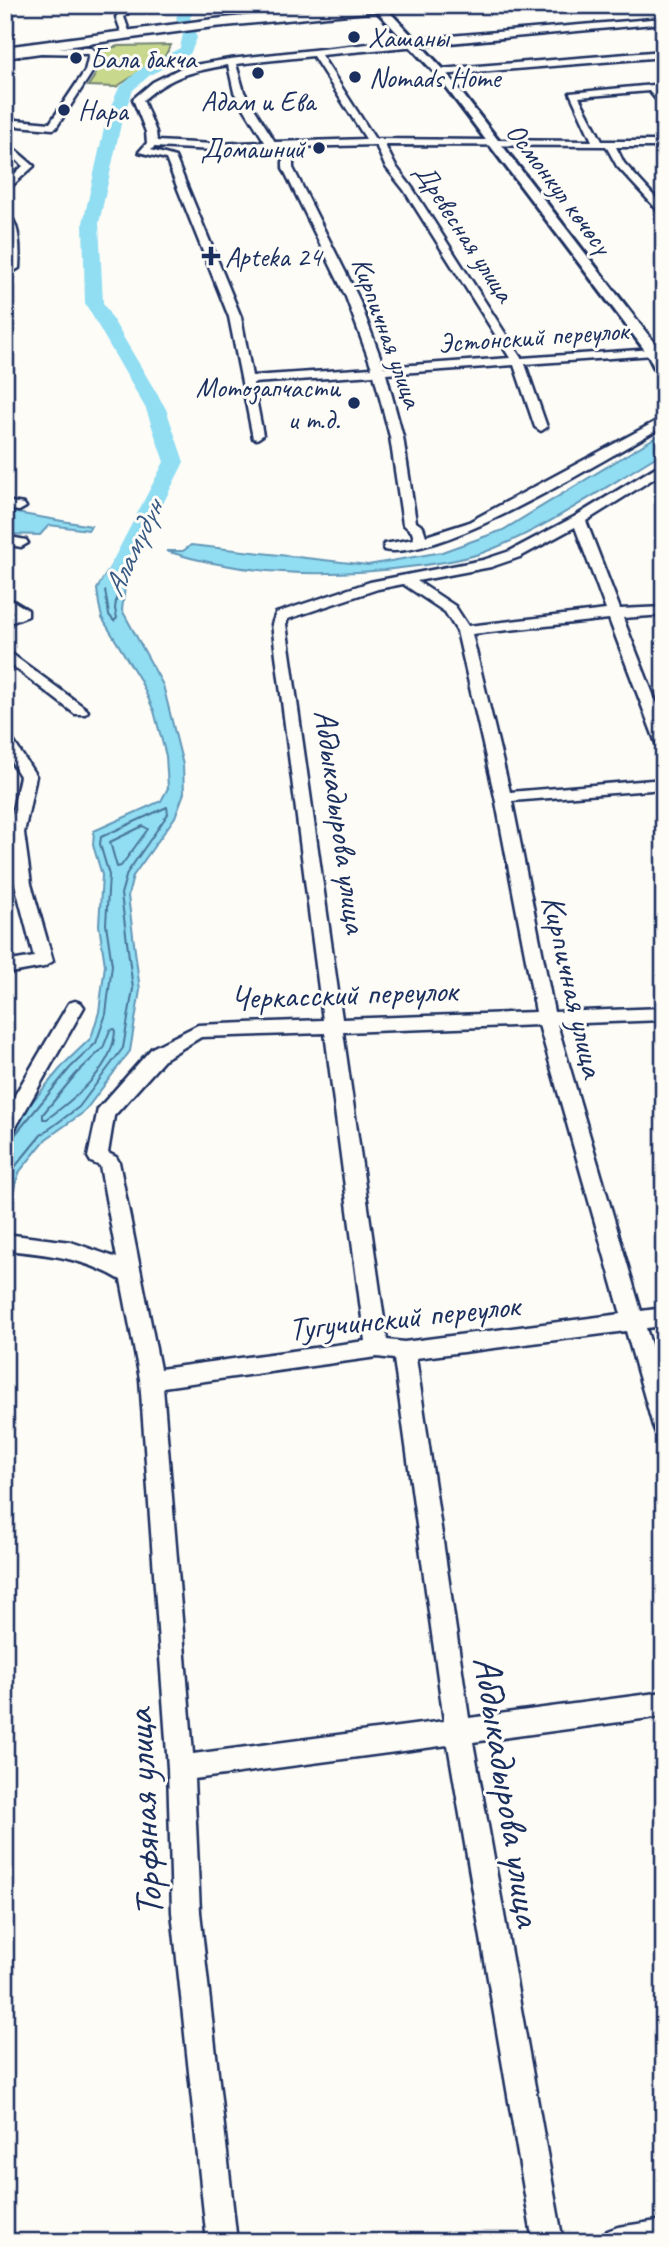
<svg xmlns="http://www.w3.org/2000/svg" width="669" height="2247" font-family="Caveat,sans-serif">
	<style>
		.green { fill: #c8d88c; stroke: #728475; stroke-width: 2 }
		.water { fill: #91ddf2; stroke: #6297b7; stroke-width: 2 }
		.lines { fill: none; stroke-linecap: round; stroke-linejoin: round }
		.shore { stroke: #4a7599; stroke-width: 2 }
		.river { fill: #91ddf2; fill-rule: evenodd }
		.minor-casing { stroke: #1b2f5e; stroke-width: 5 }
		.tertiary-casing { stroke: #1b2f5e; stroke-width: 6 }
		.primary-casing { stroke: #1b2f5e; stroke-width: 5 }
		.minor { fill: #fdfcf7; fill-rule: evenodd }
		.tertiary { fill: #fdfcf7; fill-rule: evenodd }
		.primary { fill: #fdfcf7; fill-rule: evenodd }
		.poi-dot { fill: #1b2f5e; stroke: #fdfcf7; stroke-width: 2.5 }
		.labels { text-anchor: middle; stroke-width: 6; stroke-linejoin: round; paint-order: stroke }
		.far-poi-label { font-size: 28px; fill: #1b2f5e; stroke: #fdfcf7; text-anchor: start }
		.far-street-label { font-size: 28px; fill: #1b2f5e; stroke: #fdfcf7 }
		.far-water-label { font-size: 30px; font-style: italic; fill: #385a83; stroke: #fdfcf7 }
		.street-label { font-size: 33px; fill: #1b2f5e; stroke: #fdfcf7 }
		.near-street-label { font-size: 40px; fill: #1b2f5e; stroke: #fdfcf7 }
	</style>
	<rect width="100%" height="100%" fill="#fdfcf7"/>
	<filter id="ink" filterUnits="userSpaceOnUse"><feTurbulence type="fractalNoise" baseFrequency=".0143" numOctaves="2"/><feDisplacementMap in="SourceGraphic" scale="14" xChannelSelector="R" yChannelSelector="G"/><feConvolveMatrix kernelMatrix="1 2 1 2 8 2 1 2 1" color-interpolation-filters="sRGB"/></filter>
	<g filter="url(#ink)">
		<!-- green -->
		<path class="green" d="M171 45 165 56 116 87 88 86 96 74 100 51 118 46Z"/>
		<!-- water -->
		<g class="water">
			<path d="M664 432V452C606 486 545 530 482 553 458 561 433 564 409 567 327 578 246 576 166 551H183L191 545 368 565 442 552 503 530Z"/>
			<path d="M5 511 91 526 88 530 49 525 40 535 5 534Z"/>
			<path d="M123 546 135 549 128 563 122 610 163 685 183 765 184 793 175 817 133 876 128 896 140 990 130 1051 84 1112 46 1139 20 1171 5 1213V1137L10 1128 65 1063 91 1038 99 1012 105 965 99 925 102 875 93 845 94 831 161 801 168 788 166 756 154 711 140 680 102 618 99 604 97 589Z"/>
		</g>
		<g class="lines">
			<!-- shore -->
			<g class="shore">
				<path d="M116 574 119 578 115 609 117 618 114 621 109 615 105 590Z"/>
				<path d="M143 826 148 829 121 866 117 867 110 842Z"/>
				<path d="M115 1029C115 1067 75 1098 47 1119H43V1114L76 1074 103 1048 110 1030Z"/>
				<path d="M5 1138 14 1136 70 1068 96 1043 106 1014 112 965 106 924 109 875 100 844 101 837 167 807 168 814 127 873 121 894 133 989 123 1048 79 1107 41 1135 14 1168 5 1192"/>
			</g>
			<!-- river -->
			<path class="river" d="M186 5H200L190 17 197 38 190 54 150 75 133 90 123 115 99 223 103 303 166 409 184 462 122 585 119 590H103L100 585 164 462 146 409 85 303 83 223 107 115 119 88 140 69 180 48 183 34 176 17Z"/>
			<!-- minor casing -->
			<g class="minor-casing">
				<g id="minor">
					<path d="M56 5H64V7L60 9Z"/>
					<path d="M127 5H136L124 17 129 31 125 34 121 31 116 17Z"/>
					<path d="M664 18V23L321 55 375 139 592 141 570 93 664 84V90H658L664 99V109L649 91 579 97 602 141H664V147H616L624 163 664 207V217L617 166 606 146 385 145 395 165 413 189 521 358 654 349 660 352 654 355 525 364 547 427 541 431 535 427 514 365 386 374 403 437 416 522 423 527 426 536 467 523 664 417V426C609 456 441 562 384 550V544L414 539 412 532 403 524 390 437 374 375 253 383 263 435 257 439 253 438 229 317 166 159 139 152 147 143 146 132 133 99 153 82 183 67 230 59 414 39ZM313 56 366 139 275 142 244 92 236 64ZM228 65 234 92 265 142 214 144 157 141 156 132 143 100C171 76 192 71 228 65ZM376 145 385 166 404 190 510 358 384 367 358 297 293 168V147ZM154 147 214 150 283 148V168L346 297 372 368 252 376 241 317 175 157 151 150Z"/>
					<path d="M34 44 42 47 91 48 97 54 93 71 56 128 53 129 5 125V119L50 123 85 71 89 54 41 53 5 58V52L31 49Z"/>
					<path d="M664 51V57L440 75 436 72 440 69Z"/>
					<path d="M5 141 34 166 5 192V183L23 166 5 149Z"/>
					<path d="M5 211C21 221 20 251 19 268L14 271 9 268C9 248 5 231 5 211Z"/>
					<path d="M664 462V472L586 521 620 609 664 607V615L623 618 664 722V748L656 743 609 619 472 634 510 792 664 779V789L512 801 554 1012 664 1008V1020L557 1024 641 1311 664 1308V1326L646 1328 664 1387V1435L656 1433 653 1426 626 1331 416 1358 469 1718 664 1692V1716L473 1742 563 2242H533L448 1745 194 1779 200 1912 237 2242H207L172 1912 168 1768 140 1379 121 1280C84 1258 48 1254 5 1250V1234L71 1242 117 1258 100 1166 91 1162 88 1157 98 1109 152 1048 198 1025 323 1020 272 624 276 613 370 582 483 560 510 551 574 517ZM575 527 606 610 468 626 455 606 417 581 491 567 520 557ZM403 584 445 612 457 631 495 797 536 1012 342 1019 286 624 288 619 378 589ZM539 1025 621 1314 404 1342 387 1340 343 1032ZM325 1033 365 1341 160 1369 119 1162 116 1157 108 1153 114 1116 166 1058 201 1037ZM377 1357 394 1359 444 1721 193 1754 163 1387Z"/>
					<path d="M5 501 24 504 26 507 19 511 5 509Z"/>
					<path d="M5 536 26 540 28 543 21 547 5 544Z"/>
					<path d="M5 596 28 610V616L5 625V616L13 612 5 607Z"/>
					<path d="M5 649 85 708 88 711 85 714H75L5 660Z"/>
					<path d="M5 734 10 736 36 776 24 833 31 884 53 961 44 967 5 974V962L34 957 15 884 8 833 20 776 5 752Z"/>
					<path d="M75 1001 81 1003 84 1007 12 1134 5 1136V1112L69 1003Z"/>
					<path d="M664 2220V2242H603L607 2231 618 2227Z"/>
				</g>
			</g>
			<!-- tertiary casing -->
			<g class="tertiary-casing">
				<path id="tertiary" d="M375 5H383L444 70 659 349 664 357V378L659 377 647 353 436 74 375 9Z"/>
			</g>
			<!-- primary casing -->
			<g class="primary-casing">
				<path id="primary" d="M355 5H406L399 9 214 27 5 55V47L214 19Z"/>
			</g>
			<!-- minor -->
			<use href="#minor" class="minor"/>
			<!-- tertiary -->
			<use href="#tertiary" class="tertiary"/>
			<!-- primary -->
			<use href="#primary" class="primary"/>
		</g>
	</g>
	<!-- markers -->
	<g class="poi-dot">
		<circle cx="354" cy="37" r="7"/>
		<circle cx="76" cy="58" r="7"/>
		<circle cx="258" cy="73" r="7"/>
		<circle cx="355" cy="77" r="7"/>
		<circle cx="64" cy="110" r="7"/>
		<circle cx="319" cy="148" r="7"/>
		<path d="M207.5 245.5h7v7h7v7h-7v7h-7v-7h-7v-7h7z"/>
		<circle cx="354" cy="403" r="7"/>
	</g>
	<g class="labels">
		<!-- far-poi labels -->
		<g class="far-poi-label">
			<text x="368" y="47">Хашаны</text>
			<text x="90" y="68">Бала бакча</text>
			<text x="369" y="87">Nomads Home</text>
			<text x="258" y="111" text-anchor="middle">Адам и Ева</text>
			<text x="78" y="120">Нара</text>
			<text x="305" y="158" text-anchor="end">Домашний</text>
			<text x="225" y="266">Apteka 24</text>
			<text x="340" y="397" text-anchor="end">Мотозапчасти<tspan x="340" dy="32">и т.д.</tspan></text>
		</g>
		<!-- far-street labels -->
		<g class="far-street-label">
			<text transform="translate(560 188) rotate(53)" y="10">Осмонкул көчөсү</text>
			<text transform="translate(465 232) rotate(57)" y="10">Древесная улица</text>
			<text transform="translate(388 332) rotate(70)" y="10">Кирпичная улица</text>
			<text transform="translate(533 336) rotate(-4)" y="10">Эстонский переулок</text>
		</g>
		<!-- far-water labels -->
		<g class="far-water-label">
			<text transform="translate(133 548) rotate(-65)" y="10">Аламүдүн</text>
		</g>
		<!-- street labels -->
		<g class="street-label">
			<text transform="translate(342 821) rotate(82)" y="12">Абдыкадырова улица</text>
			<text transform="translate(574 986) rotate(77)" y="12">Кирпичная улица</text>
			<text transform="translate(344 993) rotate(-2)" y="12">Черкасский переулок</text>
			<text transform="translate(404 1316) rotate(-6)" y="12">Тугучинский переулок</text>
		</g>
		<!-- near-street labels -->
		<g class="near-street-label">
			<text transform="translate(509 1791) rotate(81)" y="14">Абдыкадырова улица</text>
			<text transform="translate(143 1813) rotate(-93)" y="14">Торфяная улица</text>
		</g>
	</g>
	<!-- margin -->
	<rect width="669" height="2247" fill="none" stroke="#fdfcf7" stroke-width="28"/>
	<rect x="14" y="14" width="641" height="2219" fill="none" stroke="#1b2f5e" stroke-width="2.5" filter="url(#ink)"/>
</svg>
